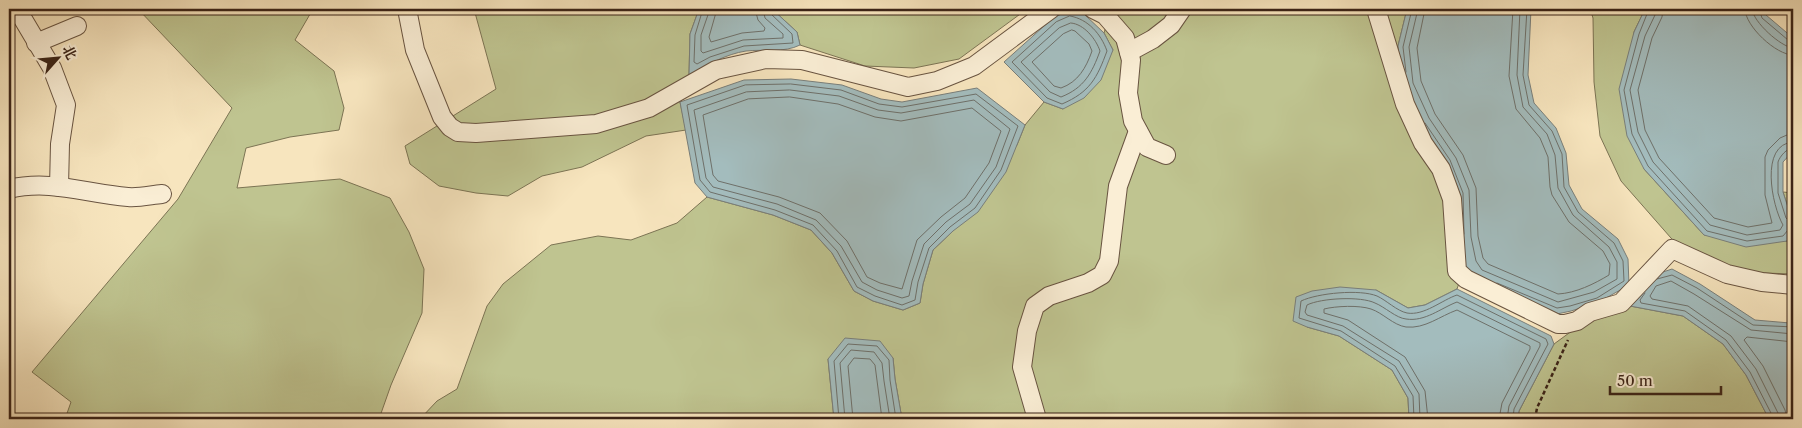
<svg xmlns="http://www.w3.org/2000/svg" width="1802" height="428" font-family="'Libre Caslon Text','Noto Serif SC',serif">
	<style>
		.green { fill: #bfc490; stroke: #7c7454 }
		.water { fill: #a3bcbd; stroke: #797f7b }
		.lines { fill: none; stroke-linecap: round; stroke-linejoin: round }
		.shore { stroke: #6e706a; stroke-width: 1 }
		.minor-casing { stroke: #695441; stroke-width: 20 }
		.path { stroke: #3a2317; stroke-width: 2.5; stroke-dasharray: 4 2.5; stroke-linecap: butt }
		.minor { stroke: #faeed5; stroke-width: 18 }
	</style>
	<rect width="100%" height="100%" fill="#f7e5be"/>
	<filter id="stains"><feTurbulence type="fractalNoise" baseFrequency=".004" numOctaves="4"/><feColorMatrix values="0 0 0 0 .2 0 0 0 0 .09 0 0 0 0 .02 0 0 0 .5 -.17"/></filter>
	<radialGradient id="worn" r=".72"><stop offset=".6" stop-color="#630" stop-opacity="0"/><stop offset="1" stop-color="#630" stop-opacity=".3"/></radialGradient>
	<!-- green -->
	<g class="green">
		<path d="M138 9H313L295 40 334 71 344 108 339 130 290 137 246 148 237 188 340 179 390 198 409 232 424 269 422 313 391 385 379 419H65L71 402 32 372 178 199 232 108Z"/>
		<path d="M474 9H699L690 34 689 75 680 102 686 130 646 136 582 167 542 176 508 196 476 193 439 186 410 164 405 146 496 89Z"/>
		<path d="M772 9H1027L959 59 914 68 865 66 800 45 797 32Z"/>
		<path d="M1111 9H1407L1398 46 1419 123 1465 266 1457 289 1425 305 1408 308 1376 290 1307 327 1339 336 1392 370 1408 398 1409 419H902L895 379 893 358 828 359 834 419H420L437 401 457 389 487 306 503 284 551 245 598 236 631 240 677 223 707 197 773 215 811 230 832 253 854 291 873 301 903 310 920 303 923 284 933 250 953 231 1017 145 1025 125 1044 102 1063 109 1113 50 1104 33Z"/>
		<path d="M1590 9H1645L1634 32 1644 169 1704 235 1787 241 1793 230V274L1734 272 1685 254 1621 181 1600 136 1594 82 1593 18Z"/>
		<path d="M1783 192 1793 193V223Z"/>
		<path d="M1630 306 1683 316 1723 344 1746 375 1769 419H1518L1519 411 1554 344 1591 317Z"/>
	</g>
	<!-- water -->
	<g class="water">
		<path d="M699 9H772L797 32 800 45C784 53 764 49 746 51 726 54 707 65 689 75L690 34Z"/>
		<path d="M1407 9H1531L1528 75 1534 103 1556 128 1566 153 1569 185 1582 209 1618 239 1628 259 1629 285 1599 302 1571 311 1557 314 1475 279 1465 266 1419 123 1402 86 1398 46Z"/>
		<path d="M1645 9H1763L1766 15 1793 38V151L1783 162V192L1793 223V230L1787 241 1746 247 1704 235 1644 169 1627 136 1619 89 1634 32Z"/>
		<path d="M1068 11 1083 13 1104 33 1113 50 1101 80 1084 98 1063 109 1044 102 1004 62 1053 18Z"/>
		<path d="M791 79 842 85 881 99 902 102 977 88 1025 125 1006 172 978 212 953 231 933 250 923 284 920 303 903 310 873 301 854 291 832 253 811 230 773 215 707 197 695 183 680 102 744 80Z"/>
		<path d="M1672 269 1700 284 1755 320 1790 323 1793 322V419H1769L1746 375 1723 344 1683 316 1630 306 1648 277Z"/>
		<path d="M1340 287 1376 290 1408 308 1425 305 1457 289 1551 336 1554 344 1519 411 1518 419H1409L1408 398 1392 370 1339 336 1307 327 1293 321 1296 297 1312 291Z"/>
		<path d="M845 338 880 341 893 358 895 379 902 419H834L828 359Z"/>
	</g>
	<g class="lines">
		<!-- shore -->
		<g class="shore">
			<path d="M703 9 695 35 694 62 697 64 710 57 744 46 793 43 792 34 771 14 769 9"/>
			<path d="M710 9 701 35V51L703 53 743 40 783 38V34L765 18 763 9"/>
			<path d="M717 9 709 37 711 42 742 33 764 31 765 28 758 20 755 9"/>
			<path d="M1418 9 1409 47 1413 83 1429 118 1456 158 1469 190 1471 237 1476 261 1482 270 1558 302 1594 292 1617 279V262L1609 247 1573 215 1558 188 1555 155 1547 134 1523 107 1517 75 1520 9"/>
			<path d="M1425 9 1417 48 1421 81 1435 114 1463 155 1476 188 1478 236 1483 258 1488 264 1558 294C1576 293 1594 284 1609 275L1610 264 1603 251 1569 222 1552 195 1550 187 1548 157 1540 138 1516 109 1509 76 1513 9"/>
			<path d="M1649 9 1639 34 1624 90 1632 134 1648 166 1707 231 1747 241 1783 236 1788 230 1793 229"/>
			<path d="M1655 9V15L1645 36 1630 90 1638 132 1653 162 1710 225 1747 235 1780 230 1783 225C1772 206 1759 144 1793 142"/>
			<path d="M1663 9 1662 17 1652 38 1638 90 1645 130 1659 158 1714 218 1748 227 1772 223 1765 195V157L1768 150 1780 138 1787 135 1793 134"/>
			<path d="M1745 9C1745 26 1776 55 1793 55"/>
			<path d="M1752 9C1753 22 1781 47 1793 48"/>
			<path d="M1759 9 1762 18 1788 40 1793 42"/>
			<path d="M1070 16C1088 19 1101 34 1107 51 1097 78 1090 92 1062 104L1047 98 1012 62 1056 22Z"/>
			<path d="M1071 23C1084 24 1096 39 1100 51 1092 73 1084 88 1061 97L1050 92 1021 62 1059 28Z"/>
			<path d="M1072 30 1075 31 1089 44 1092 51C1086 68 1078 82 1061 88L1054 86 1032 62 1063 34Z"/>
			<path d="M1406 72 1403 47 1412 9"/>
			<path d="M791 84 841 90 879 104 902 107 976 94 1018 126 1001 170 975 208 950 227 929 248 918 282 915 300 902 305 875 296 857 287 837 251 813 225 775 210 710 192 700 180 687 105 745 85Z"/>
			<path d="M790 90 839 96 878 110 901 113 974 100 1010 129 996 167 970 204 946 222 924 244 912 281 909 296 902 298 877 290 862 282 841 246 816 220 777 204 713 187 706 178 694 110 746 92Z"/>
			<path d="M790 97 838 104 875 117 901 121 972 108 1001 131 989 163 965 198 941 217 917 240 902 289 880 283 867 277 847 241 820 213 779 197 718 181 713 175 703 115 748 99Z"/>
			<path d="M1425 123 1450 160 1463 193 1464 234"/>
			<path d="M1793 148C1787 148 1780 156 1778 162V193L1786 218 1789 221H1793"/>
			<path d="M1657 279 1672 275 1697 288 1753 325 1793 327"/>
			<path d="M1497 283 1557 308 1570 306 1597 298 1624 281 1623 261 1614 243 1578 212 1564 187 1562 154 1552 131 1529 105 1523 75 1527 9"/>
			<path d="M1645 293 1640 300 1641 303 1685 311 1726 340 1750 372 1772 415 1773 419"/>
			<path d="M839 419 834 361 848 344 877 346 889 360 890 380 896 419"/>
			<path d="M845 419 840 363 851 350 874 352 882 363 884 381 890 419"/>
			<path d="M853 419 848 366 854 358 870 359 875 365 882 419"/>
			<path d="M1414 419 1413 396 1395 366 1341 331 1299 318 1301 301C1318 293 1360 289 1377 296 1386 300 1397 311 1407 313 1424 316 1442 300 1457 295L1546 339 1548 344 1514 409 1513 419"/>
			<path d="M1420 419 1419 394 1399 361 1343 326 1307 315 1305 312 1307 305C1321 298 1361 296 1375 303 1385 307 1396 318 1406 319 1425 322 1441 308 1457 302L1540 343V346L1509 406 1507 419"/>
			<path d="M1428 419 1425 391 1405 357 1348 320 1324 313V309C1336 306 1359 305 1371 309 1383 313 1393 325 1406 327 1425 329 1440 316 1457 310L1530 346V349L1502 403 1499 419"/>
			<path d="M1779 419 1778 413 1756 369 1731 336 1688 306 1652 299 1650 296 1656 286 1671 281 1694 294 1751 330 1793 334"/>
			<path d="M1787 419 1785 410 1763 366 1744 340 1747 337 1793 342"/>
		</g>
		<!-- minor casing -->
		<g class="minor-casing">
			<g id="minor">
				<path d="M17 9 52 68 66 105 60 144 59 187"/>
				<path d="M407 9 415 50 442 117 450 127 458 132 476 133 596 124 649 108 716 70 766 59 802 60 908 87 937 81 974 66 1051 9"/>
				<path d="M1093 9 1105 15 1125 38 1131 60 1128 93 1133 121 1147 147 1166 155"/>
				<path d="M1376 9 1405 104 1423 143 1441 169 1452 199 1457 271 1466 279 1558 324H1565L1577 321 1590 312 1621 303 1672 249 1727 274 1762 282 1793 285"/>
				<path d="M36 43 77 26"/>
				<path d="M1129 52 1153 39 1171 25 1182 9"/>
				<path d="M9 189C51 179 87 194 128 197 139 198 151 195 162 194"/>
				<path d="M1037 419 1022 367 1027 331 1035 306 1049 296 1088 283 1102 275 1109 261 1118 186 1138 131"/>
			</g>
		</g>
		<!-- path -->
		<path class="path" d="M1535 419 1537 408 1568 340"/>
		<!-- minor -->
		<use href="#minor" class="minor"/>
	</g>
	<!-- margin -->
	<rect width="1802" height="428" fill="none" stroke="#f7e5be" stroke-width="30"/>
	<rect x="10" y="10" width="1782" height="408" fill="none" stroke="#3a2317" stroke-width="2.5"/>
	<rect x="15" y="15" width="1772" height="398" fill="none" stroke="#3a2317"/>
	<!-- north arrow -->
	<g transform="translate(58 58) rotate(63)" stroke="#faeed5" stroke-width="4" paint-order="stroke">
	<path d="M0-4L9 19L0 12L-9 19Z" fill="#3a2317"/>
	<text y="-8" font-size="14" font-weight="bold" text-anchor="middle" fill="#3a2317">北</text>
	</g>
	<!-- scale -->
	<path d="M1610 386v8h111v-8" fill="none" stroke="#3a2317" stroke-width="2.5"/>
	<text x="1617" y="386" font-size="15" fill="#3a2317" stroke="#faeed5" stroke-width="4" paint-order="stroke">50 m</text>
	<rect width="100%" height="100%" filter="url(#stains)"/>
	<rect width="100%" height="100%" fill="url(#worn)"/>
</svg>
